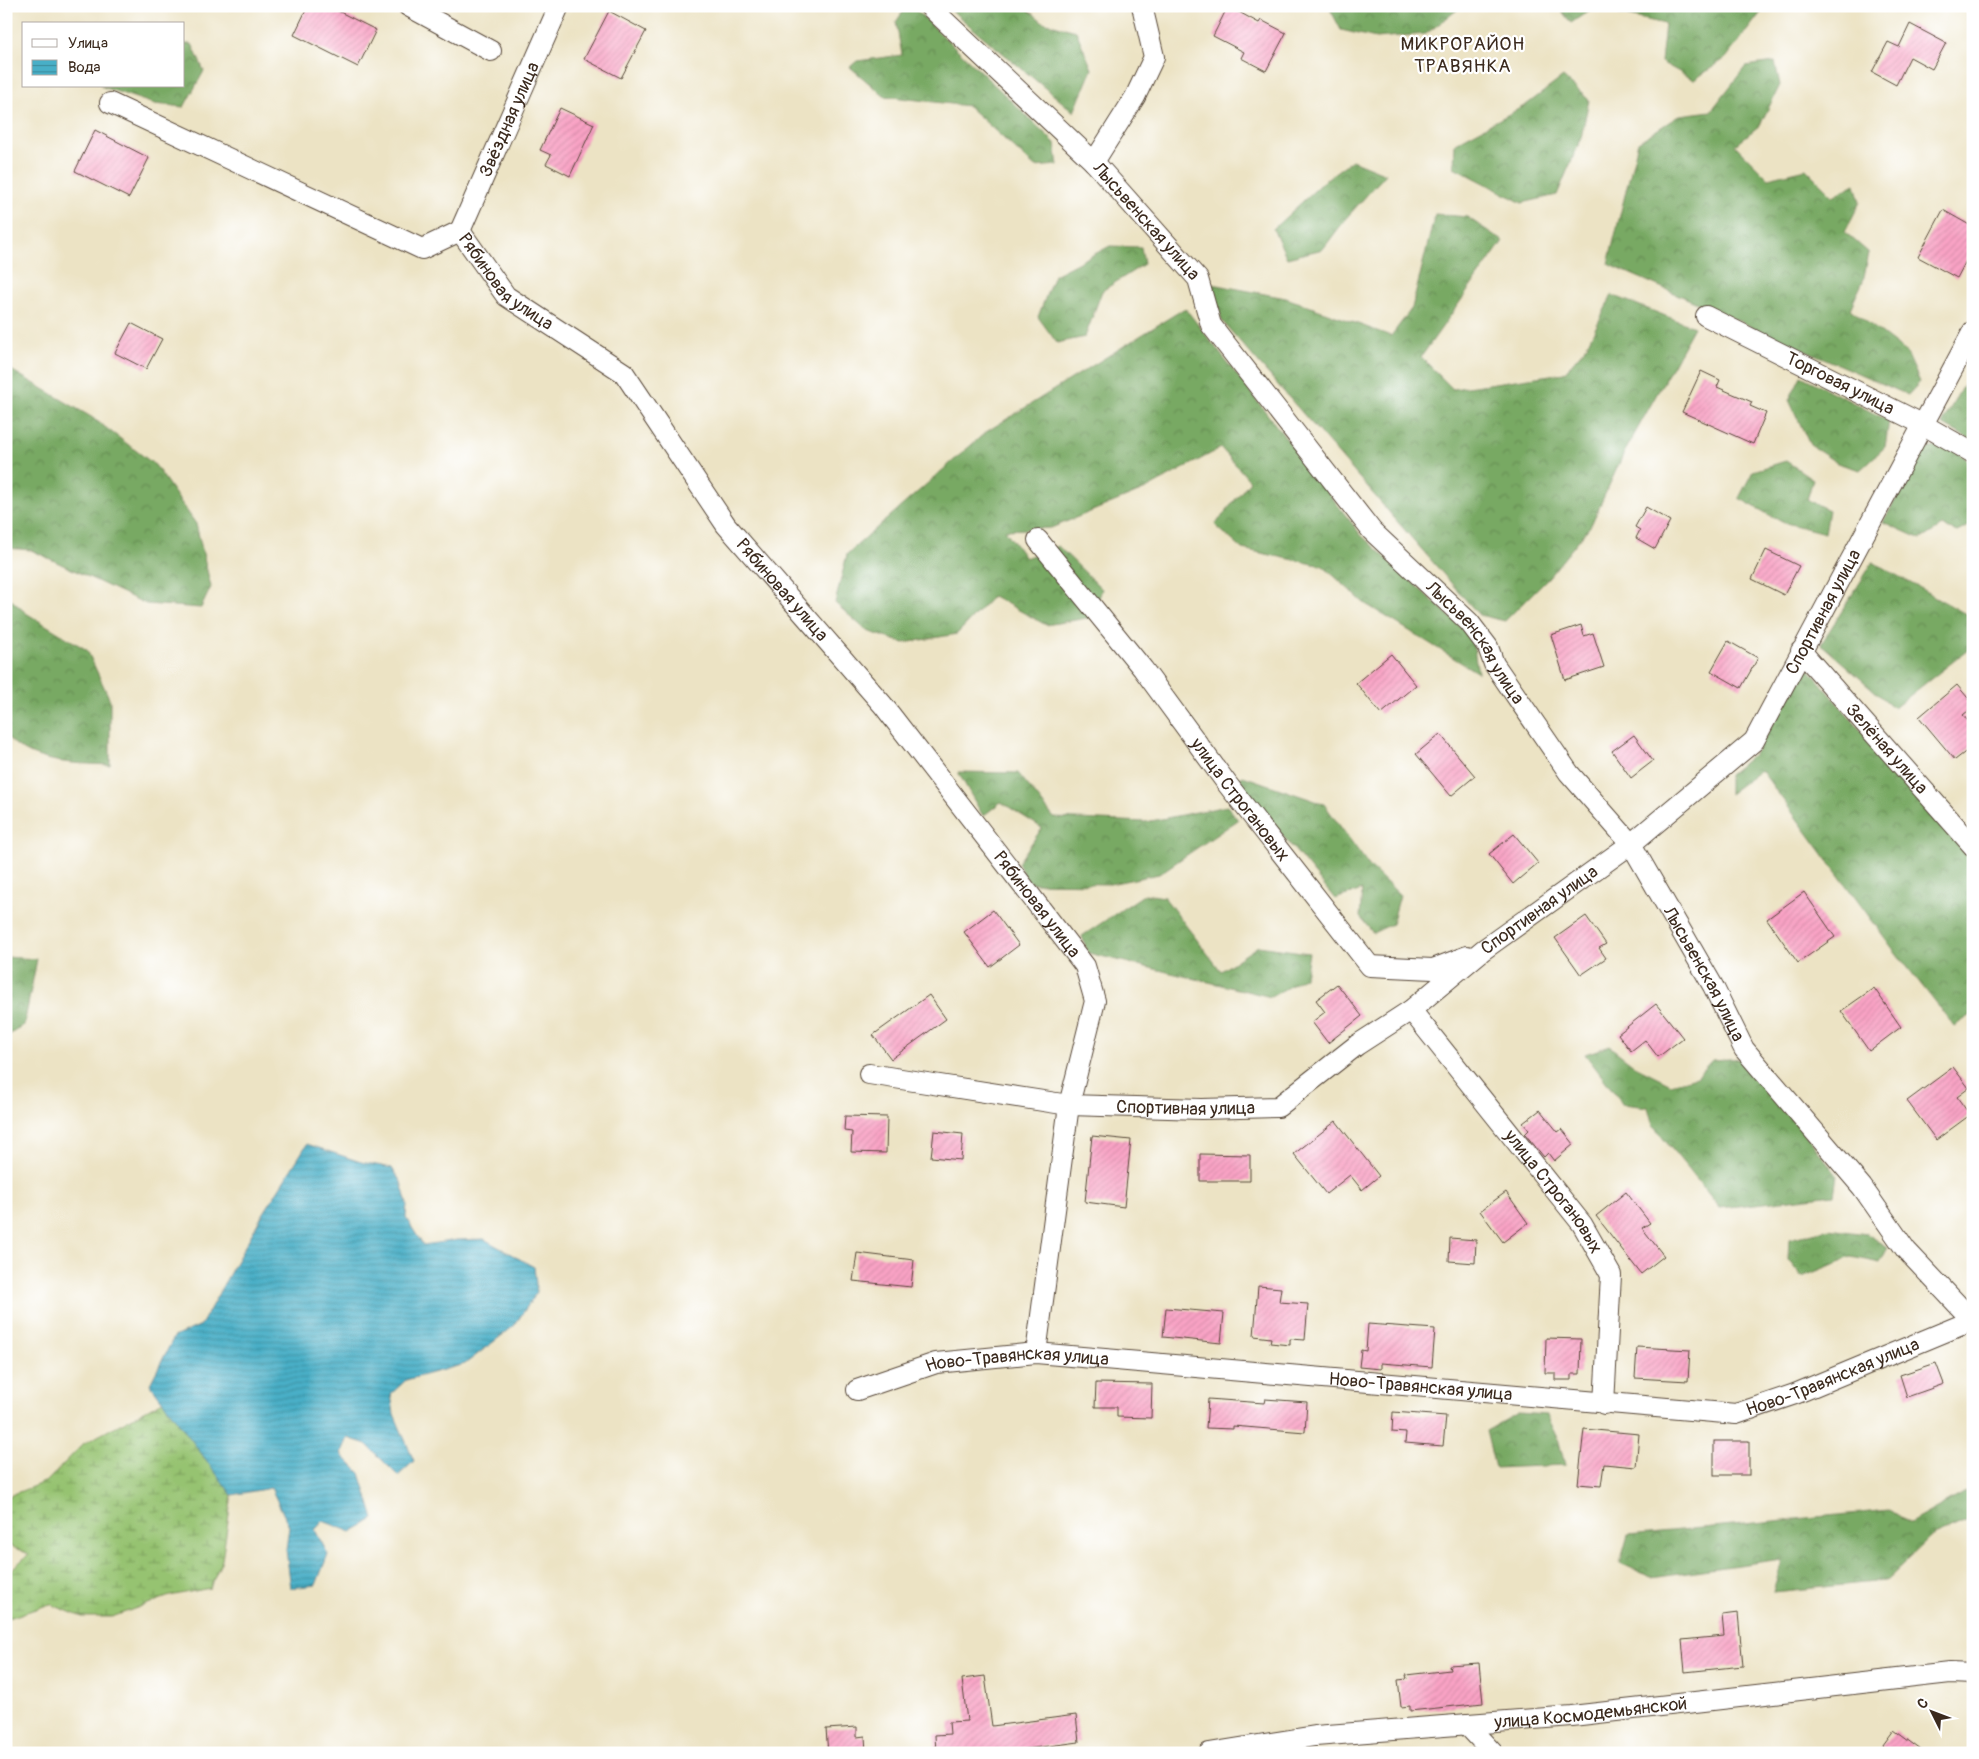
<svg xmlns="http://www.w3.org/2000/svg" width="1979" height="1759" font-family="Pangolin,sans-serif">
	<style>
		.forest { fill: url(#forest-crowns); stroke: #5a6a40 }
		.wetland { fill: url(#wetland-marsh); stroke: #687648 }
		.water { fill: url(#water-rules); stroke: #426c72 }
		.building { fill: url(#building-hatch) }
		.lines { fill: none; stroke-linecap: round; stroke-linejoin: round }
		.minor-casing { stroke: #564637; stroke-width: 22 }
		.minor { stroke: #fff; stroke-width: 20 }
		.labels { text-anchor: middle; stroke-width: 4.5; stroke-linejoin: round; paint-order: stroke }
		.street-label { font-size: 18px; fill: #3b2a1e; stroke: #fff }
		.neighbourhood-label { font-size: 19px; letter-spacing: 1px; fill: #3b2a1e; stroke: #fff }
	</style>
	<defs>
		<pattern id="forest-crowns" width="20" height="18" patternUnits="userSpaceOnUse" patternTransform="scale(1.25)"><rect width="20" height="18" fill="#78a963"/><path d="M2 6a3 3 0 1 1 6 0M12 15a3 3 0 1 1 6 0" fill="none" stroke="#648a51"/></pattern>
		<pattern id="wetland-marsh" width="20" height="14" patternUnits="userSpaceOnUse" patternTransform="scale(1.25)"><rect width="20" height="14" fill="#96c371"/><path d="M1 5h8M5 5V1M11 12h8M15 12V8" fill="none" stroke="#7c9f5c"/></pattern>
		<pattern id="water-rules" width="6" height="5" patternUnits="userSpaceOnUse" patternTransform="scale(1.25)"><rect width="6" height="5" fill="#48afc7"/><path d="M0 2.5h6" fill="none" stroke="#3d8fa1"/></pattern>
		<pattern id="building-hatch" width="6" height="6" patternUnits="userSpaceOnUse" patternTransform="scale(1.25)"><rect width="6" height="6" fill="#f9a3c5"/><path d="M-1 1l2-2M0 6l6-6M5 7l2-2" fill="none" stroke="#d68ca9"/></pattern>
	</defs>
	<rect width="100%" height="100%" fill="#fff"/>
	<filter id="ink" filterUnits="userSpaceOnUse"><feTurbulence type="fractalNoise" baseFrequency=".02" numOctaves="2"/><feDisplacementMap in="SourceGraphic" scale="10" xChannelSelector="R" yChannelSelector="G"/><feConvolveMatrix kernelMatrix="1 2 1 2 8 2 1 2 1" color-interpolation-filters="sRGB"/></filter>
	<filter id="wash" filterUnits="userSpaceOnUse"><feTurbulence type="fractalNoise" baseFrequency=".0096" numOctaves="4" result="noise"/><feDisplacementMap in="SourceGraphic" scale="20" xChannelSelector="R" yChannelSelector="G"/><feGaussianBlur stdDeviation="1.12" result="paint"/><feColorMatrix in="noise" values="0 0 0 0 0 0 0 0 0 0 0 0 0 0 0 0 0 1.4 0 .05"/><feComposite in="paint" operator="in"/></filter>
	<g filter="url(#wash)">
		<rect width="100%" height="100%" fill="#ece3c4"/>
		<!-- forest -->
		<g class="forest">
			<path d="M907 6H912L1055 143 1058 165 1035 167 968 106 884 96 850 67 857 61 902 55 896 22Z"/>
			<path d="M946 6H1024L1043 22 1076 31 1092 69 1074 112Z"/>
			<path d="M1331 6H1462L1426 34 1376 38 1341 30 1330 9Z"/>
			<path d="M1558 6H1766L1726 58 1694 80 1661 62 1665 24 1593 8 1571 23Z"/>
			<path d="M184 44H192L204 71 184 107 154 104 100 86H184Z"/>
			<path d="M1775 62 1780 85 1760 125 1735 145 1768 178 1806 169 1833 196 1855 184 1860 202 1845 232 1869 253 1863 281 1850 309 1907 353 1920 382 1908 395 1608 264 1638 142 1680 115 1711 111 1746 66Z"/>
			<path d="M1563 77 1589 100 1581 138 1557 195 1522 203 1454 167 1455 143 1526 105Z"/>
			<path d="M1352 160 1386 174 1348 216 1323 249 1287 258 1273 229 1329 177Z"/>
			<path d="M1435 214 1467 217 1503 241 1421 357 1453 389 1564 373 1586 347 1612 295 1694 327 1623 455 1591 525 1548 578 1505 621 1479 615 1222 321 1212 284 1286 298 1391 336 1412 308Z"/>
			<path d="M1110 246 1141 247 1144 264 1102 291 1085 337 1057 343 1038 317 1054 275Z"/>
			<path d="M1185 308 1361 535 1472 637 1478 673 1364 603 1323 566 1242 549 1215 525 1250 481 1221 448 1146 489 1051 528 1005 530 1025 558 1058 546 1102 589 1093 617 1046 625 993 596 957 634 904 643 867 631 835 603 847 554 986 432Z"/>
			<path d="M6 367 93 418 155 465 196 524 211 587 201 608 146 604 31 550 6 548Z"/>
			<path d="M1969 374 1973 376V441L1942 424Z"/>
			<path d="M1801 376 1889 421 1885 447 1860 470 1837 463 1810 445 1789 400Z"/>
			<path d="M1949 445 1973 464V524L1957 532 1942 526 1921 539 1883 522 1924 449Z"/>
			<path d="M1786 461 1813 479 1807 500 1829 510 1825 533 1782 522 1739 498 1753 471Z"/>
			<path d="M1873 562 1973 618V646L1894 708 1821 644Z"/>
			<path d="M6 595 26 613 87 650 110 700V765C75 763 30 765 6 735Z"/>
			<path d="M1808 668 1973 862V1014L1954 1026 1893 949 1761 770 1729 794V775L1754 754Z"/>
			<path d="M958 772 1018 773 1054 818 1146 822 1227 806 1238 820 1159 874 1110 884 1028 883 1018 863 1042 828 1001 802 983 816Z"/>
			<path d="M1243 776 1324 804 1370 867 1400 895 1392 924 1373 933 1360 917 1362 890 1335 899 1237 780Z"/>
			<path d="M1145 894 1164 897 1221 971 1258 946 1309 953 1305 977 1271 997 1088 953 1082 936Z"/>
			<path d="M6 957 37 959 24 1025 6 1037Z"/>
			<path d="M1609 1046 1635 1066 1671 1084 1696 1077 1712 1060 1746 1058 1837 1175 1834 1195 1720 1208 1653 1126 1648 1107 1623 1104 1585 1054Z"/>
			<path d="M1829 1229 1867 1234 1888 1247 1880 1263 1851 1257 1802 1277 1788 1260 1789 1239Z"/>
			<path d="M1518 1413 1547 1415 1558 1438 1565 1465 1495 1468 1486 1431Z"/>
			<path d="M1973 1482V1519L1930 1538 1885 1581 1773 1592 1782 1559 1651 1577 1620 1563 1628 1535 1890 1510 1910 1523 1970 1489Z"/>
		</g>
		<!-- wetland -->
		<path class="wetland" d="M163 1401 232 1495 222 1560 210 1588 170 1596 112 1617H82L50 1604 6 1619V1574L29 1554 10 1546 6 1548V1497L47 1481 83 1444Z"/>
		<!-- water -->
		<path class="water" d="M307 1144 361 1162 392 1168 401 1182 407 1204 406 1218 423 1245 457 1240 484 1239 534 1267 537 1292 514 1326 465 1364 406 1380 391 1394 394 1414 414 1461 398 1476 366 1444 348 1438 341 1454 360 1473 374 1519 351 1532 323 1521 315 1530 328 1554 316 1585 291 1588 286 1550 289 1526 271 1488 232 1495 150 1384 174 1337 201 1325 260 1219Z"/>
		<g id="blocks">
			<!-- building -->
			<g class="building">
				<path d="M308 6H328L376 30 358 67 294 35Z"/>
				<path d="M1228 6 1259 23 1261 20 1286 33 1266 71 1241 58 1244 52 1213 36Z"/>
				<path d="M609 11 646 31 621 78 584 59Z"/>
				<path d="M1910 24 1946 43 1932 69 1910 57 1896 85 1872 72 1888 42 1899 47Z"/>
				<path d="M560 108 594 124 570 176 546 164 551 155 540 150Z"/>
				<path d="M95 130 149 158 129 198 75 171Z"/>
				<path d="M1943 210 1973 227V248L1957 278 1918 257Z"/>
				<path d="M131 323 162 339 146 369 115 353Z"/>
				<path d="M1701 371 1720 380 1717 387 1752 402 1750 406 1766 413 1753 444 1682 412Z"/>
				<path d="M1646 507 1670 521 1655 549 1636 538 1640 530 1635 527Z"/>
				<path d="M1766 550 1799 566 1784 595 1752 579Z"/>
				<path d="M1581 625 1584 636 1593 633 1604 667 1565 680 1551 635Z"/>
				<path d="M1728 641 1758 658 1741 688 1711 671Z"/>
				<path d="M1391 654 1416 685 1381 714 1356 683Z"/>
				<path d="M1957 685 1973 704V707L1963 715 1973 727V746L1955 760 1919 717Z"/>
				<path d="M1440 734 1475 776 1451 796 1416 754Z"/>
				<path d="M1634 735 1653 761 1631 778 1612 751Z"/>
				<path d="M1514 834 1538 863 1513 884 1489 854Z"/>
				<path d="M1804 892 1835 937 1798 963 1767 919Z"/>
				<path d="M993 910 1019 945 990 967 964 932Z"/>
				<path d="M1586 916 1606 944 1599 948 1606 958 1581 975 1555 938Z"/>
				<path d="M1337 984 1362 1016 1328 1043 1312 1022 1325 1012 1316 1000Z"/>
				<path d="M1874 988 1901 1027 1869 1051 1841 1011Z"/>
				<path d="M929 995 946 1019 891 1059 873 1035Z"/>
				<path d="M1656 1004 1683 1038 1658 1057 1645 1040 1631 1051 1618 1034Z"/>
				<path d="M1953 1067 1969 1088 1957 1097 1970 1115 1936 1140 1907 1101Z"/>
				<path d="M1540 1110 1558 1132 1562 1129 1574 1144 1554 1161 1548 1153 1544 1157 1525 1134 1529 1130 1523 1123Z"/>
				<path d="M845 1116 887 1117 886 1153 851 1152 852 1132 844 1131Z"/>
				<path d="M1336 1121 1379 1176 1362 1190 1350 1175 1326 1194 1294 1154Z"/>
				<path d="M934 1131 963 1134 961 1160 931 1157Z"/>
				<path d="M1092 1136 1131 1140 1124 1207 1085 1202Z"/>
				<path d="M1200 1154 1250 1155V1181H1200Z"/>
				<path d="M1506 1192 1528 1223 1503 1242 1480 1211Z"/>
				<path d="M1626 1192 1650 1223 1642 1228 1664 1256 1641 1274 1596 1216Z"/>
				<path d="M1450 1238 1476 1240 1475 1263 1449 1261Z"/>
				<path d="M857 1253 914 1260 911 1287 853 1281Z"/>
				<path d="M1258 1286 1281 1288 1279 1302 1308 1304 1305 1340 1290 1339V1345L1270 1343 1271 1338 1254 1336Z"/>
				<path d="M1166 1308 1224 1313 1221 1343 1163 1337Z"/>
				<path d="M1368 1324 1435 1329 1432 1367 1381 1363V1369L1359 1367 1361 1350 1366 1351Z"/>
				<path d="M1546 1338 1581 1339 1580 1374H1572V1380H1555V1373H1545Z"/>
				<path d="M1637 1347 1690 1350 1688 1381 1635 1378Z"/>
				<path d="M1936 1363 1944 1384 1907 1397 1900 1375Z"/>
				<path d="M1096 1383 1152 1384 1151 1418 1117 1417V1407H1095Z"/>
				<path d="M1208 1399 1264 1403 1265 1399 1307 1402 1305 1432 1233 1426V1429L1206 1428Z"/>
				<path d="M1393 1412 1446 1416 1443 1446 1405 1443 1406 1433 1392 1432Z"/>
				<path d="M1584 1429 1639 1434 1636 1467 1604 1464 1601 1486 1578 1484Z"/>
				<rect x="1714" y="1441" width="35" height="34"/>
				<path d="M1738 1613 1743 1666 1685 1672 1682 1640 1724 1636 1722 1615Z"/>
				<path d="M1479 1663 1483 1703 1410 1711V1706L1401 1707 1398 1680 1407 1679 1406 1675 1450 1670 1449 1665Z"/>
				<path d="M985 1676 992 1726 1076 1715 1079 1742 996 1753H936L935 1735 950 1734 949 1722 967 1721 962 1679Z"/>
				<path d="M857 1727V1737L865 1736 866 1753H828L826 1729Z"/>
				<path d="M1894 1730 1925 1753H1877Z"/>
			</g>
		</g>
	</g>
	<g filter="url(#ink)">
		<use href="#blocks" fill-opacity="0" stroke="#564637" stroke-width="1"/>
		<g class="lines">
			<!-- minor casing -->
			<g class="minor-casing">
				<g id="minor">
					<path d="M408 6 491 51"/>
					<path id="s1" d="M929 6 1094 162 1198 279 1211 325 1372 531 1469 622 1488 647 1494 664 1569 773 1631 844 1713 986 1744 1049 1862 1187 1906 1250 1973 1321"/>
					<path id="s2" d="M110 103 422 249 460 231 506 296 624 373 726 525 883 705 1085 966 1095 1001 1069 1105 1036 1353"/>
					<path d="M1094 162 1135 97 1154 57 1142 6"/>
					<path id="s3" d="M460 231 559 6"/>
					<path id="s4" d="M1706 316 1922 424 1973 453"/>
					<path id="s5" d="M1038 540 1143 669 1228 785 1370 966 1433 969 1467 956"/>
					<path id="s6" d="M1801 651 1973 846"/>
					<path id="s7" d="M1411 1010 1582 1224 1611 1275 1604 1404"/>
					<path id="s8" d="M869 1074 1069 1105 1201 1109 1278 1107 1357 1045 1411 1010 1483 950 1631 844 1754 741 1973 331"/>
					<path id="s9" d="M857 1390 936 1363 1036 1353 1736 1414 1795 1394 1971 1321"/>
					<path d="M1466 1724 1493 1753"/>
					<path id="s10" d="M1209 1753 1315 1736 1572 1716 1950 1673 1973 1674"/>
				</g>
			</g>
			<!-- minor -->
			<use href="#minor" class="minor"/>
		</g>
	</g>
	<g class="labels">
		<!-- street labels -->
		<g class="street-label">
			<text dy="6" stroke="none"><textPath href="#s3" startOffset="122">Звёздная улица</textPath></text>
			<text dy="6" stroke="none"><textPath href="#s1" startOffset="306">Лысьвенская улица</textPath></text>
			<text dy="6" stroke="none"><textPath href="#s2" startOffset="456">Рябиновая улица</textPath></text>
			<text dy="6" stroke="none"><textPath href="#s4" startOffset="150">Торговая улица</textPath></text>
			<text dy="6" stroke="none"><textPath href="#s2" startOffset="876">Рябиновая улица</textPath></text>
			<text dy="6" stroke="none"><textPath href="#s8" startOffset="1159">Спортивная улица</textPath></text>
			<text dy="6" stroke="none"><textPath href="#s1" startOffset="846">Лысьвенская улица</textPath></text>
			<text dy="6" stroke="none"><textPath href="#s6" startOffset="130">Зелёная улица</textPath></text>
			<text dy="6" stroke="none"><textPath href="#s5" startOffset="329">улица Строгановых</textPath></text>
			<text dy="6" stroke="none"><textPath href="#s2" startOffset="1281">Рябиновая улица</textPath></text>
			<text dy="6" stroke="none"><textPath href="#s8" startOffset="739">Спортивная улица</textPath></text>
			<text dy="6" stroke="none"><textPath href="#s1" startOffset="1251">Лысьвенская улица</textPath></text>
			<text dy="6" stroke="none"><textPath href="#s8" startOffset="319">Спортивная улица</textPath></text>
			<text dy="6" stroke="none"><textPath href="#s7" startOffset="231">улица Строгановых</textPath></text>
			<text dy="6" stroke="none"><textPath href="#s9" startOffset="165">Ново-Травянская улица</textPath></text>
			<text dy="6" stroke="none"><textPath href="#s9" startOffset="990">Ново-Травянская улица</textPath></text>
			<text dy="6" stroke="none"><textPath href="#s9" startOffset="570">Ново-Травянская улица</textPath></text>
			<text dy="6" stroke="none"><textPath href="#s10" startOffset="384">улица Космодемьянской</textPath></text>
		</g>
		<!-- neighbourhood labels -->
		<g class="neighbourhood-label">
			<text x="1463" y="50">МИКРОРАЙОН<tspan x="1463" dy="22">ТРАВЯНКА</tspan></text>
		</g>
	</g>
	<!-- margin -->
	<rect width="1979" height="1759" fill="none" stroke="#fff" stroke-width="25"/>
	<!-- legend -->
	<rect x="22" y="22" width="162" height="65" fill="#ffffff" stroke="#b1aaa5"/>
	<rect x="32" y="39" width="25" height="8" fill="#ffffff" stroke="#b1aaa5"/>
	<text x="68" y="48" font-size="15" fill="#3b2a1e">Улица</text>
	<rect x="32" y="60" width="25" height="15" fill="url(#water-rules)" stroke="#b1aaa5"/>
	<text x="68" y="72" font-size="15" fill="#3b2a1e">Вода</text>
	<!-- north arrow -->
	<g transform="translate(1932 1712) rotate(312)" stroke="#ffffff" stroke-width="4" paint-order="stroke">
	<path d="M0-4L9 19L0 12L-9 19Z" fill="#3b2a1e"/>
	<text y="-8" font-size="14" font-weight="bold" text-anchor="middle" fill="#3b2a1e">С</text>
	</g>
</svg>
